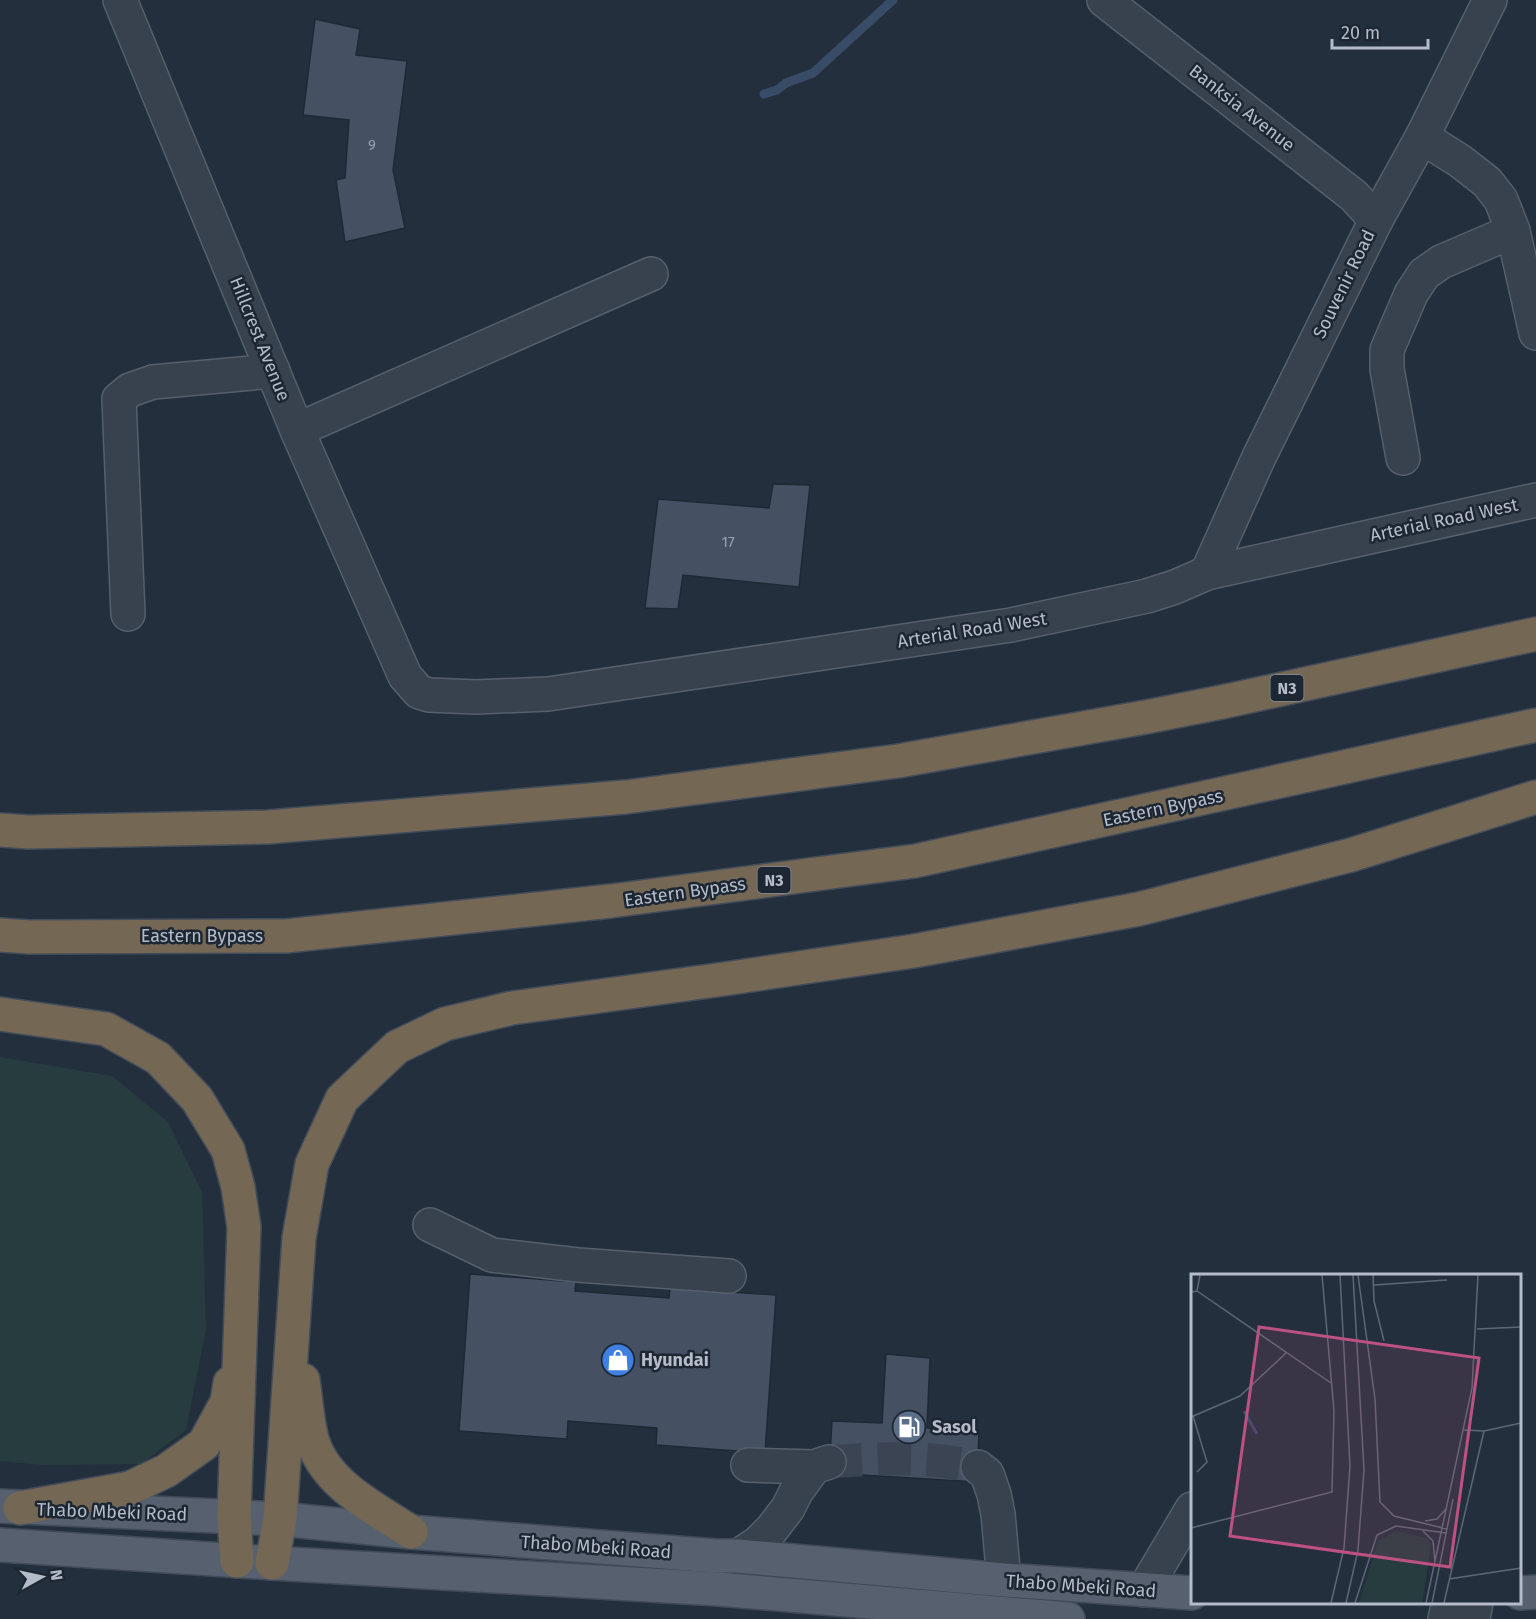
<svg xmlns="http://www.w3.org/2000/svg" width="1536" height="1619" font-family="'Fira Sans',sans-serif">
	<style>
		.green { fill: #263c3f }
		.lines { fill: none; stroke-linecap: round; stroke-linejoin: round }
		.stream { stroke: #394c67; stroke-width: 9 }
		.building { fill: #455162; stroke: #1f2835; stroke-width: 1.5 }
		.minor-tunnel { stroke: #3a4453; stroke-width: 33; stroke-dasharray: 33 16; stroke-linecap: butt }
		.minor-casing { stroke: #565f6c; stroke-width: 36 }
		.major-casing { stroke: #414a57; stroke-width: 36 }
		.highway-casing { stroke: #434c59; stroke-width: 36 }
		.minor { stroke: #38414e; stroke-width: 33 }
		.major { stroke: #56606e; stroke-width: 33 }
		.highway { stroke: #746855; stroke-width: 33 }
		.labels { text-anchor: middle; stroke-width: 5; stroke-linejoin: round; paint-order: stroke }
		.number-label { font-size: 15px; fill: #98a1af }
		.shield { fill: #1d2633; stroke: #878f9c; stroke-width: 1.5 }
		.shield-label { font-size: 16px; font-weight: bold; fill: #b4bcc9 }
		.street-label { font-size: 18px; fill: #b4bcc9; stroke: #1d2633 }
		.poi-label { font-size: 18px; font-weight: bold; fill: #b4bcc9; stroke: #1d2633; text-anchor: start }
		.inset-river { fill: none; stroke: #394c67; stroke-width: 3 }
		.inset-road { fill: none; stroke: #5e6776; stroke-width: 1.5 }
		.view { fill: #bd5182; fill-opacity: 0.15; stroke: #bd5182; stroke-width: 3 }
		.inset-edge { fill: none; stroke: #b4bcc9; stroke-width: 3 }
	</style>
	<rect width="100%" height="100%" fill="#242f3e"/>
	<!-- green -->
	<path class="green" d="M0 1057 112 1076 168 1122 202 1192 206 1330 186 1430 141 1464 43 1465 0 1461Z"/>
	<g class="lines">
		<!-- stream -->
		<path class="stream" d="M764 94 777 90 786 83 813 73 893 0"/>
	</g>
	<!-- building -->
	<g class="building">
		<path d="M315 19 360 29 356 55 407 61 393 170 405 228 345 242 336 180 345 178 349 120 303 115Z"/>
		<path d="M773 484 810 485 799 587 683 575 678 609 645 608 658 499 769 508Z"/>
		<path d="M470 1274 576 1282 575 1291 669 1298 670 1288 776 1295 765 1453 656 1445 657 1428 568 1421 567 1439 459 1431Z"/>
		<path d="M886 1354 930 1358 927 1428 979 1430 977 1482 829 1473 832 1421 882 1423Z"/>
	</g>
	<g class="lines">
		<!-- minor-tunnel -->
		<path class="minor-tunnel" d="M829 1462C878 1458 930 1456 978 1467"/>
		<!-- minor casing -->
		<g class="minor-casing">
			<g id="minor">
				<path d="M120 0 297 430 405 676 419 692 429 695 476 697 548 694 1011 625 1147 596 1175 587 1207 573 1536 500"/>
				<path d="M1104 0 1354 196 1376 220"/>
				<path d="M1422 137 1460 161 1487 182 1501 200 1513 231 1536 333"/>
				<path d="M297 430 651 274"/>
				<path d="M1403 458 1387 369V350L1411 294 1424 274 1441 262 1513 231"/>
				<path d="M1207 573 1259 457 1376 220 1422 137 1490 0"/>
				<path d="M128 614 119 399 130 390 153 382 273 371"/>
				<path d="M430 1225 492 1255 578 1265 729 1276"/>
				<path d="M748 1465 814 1467 829 1462"/>
				<path d="M978 1467 987 1474 994 1494 998 1514 1004 1580V1608"/>
				<path d="M738 1556 758 1543 772 1529 788 1508 796 1492 814 1467"/>
				<path d="M1144 1590 1192 1509"/>
				<path d="M1445 1619 1449 1602"/>
				<path d="M1473 1619 1476 1602"/>
			</g>
		</g>
		<!-- major casing -->
		<g class="major-casing">
			<g id="major">
				<path d="M0 1506 280 1519 411 1532 716 1556H738L1004 1580 1192 1593"/>
				<path d="M0 1545 272 1563 718 1589 1068 1619"/>
				<path d="M1520 1593 1536 1592"/>
			</g>
		</g>
		<!-- highway casing -->
		<g class="highway-casing">
			<g id="highway">
				<path d="M0 830 28 832 268 827 626 797 898 761 1146 717 1222 702 1536 634"/>
				<path d="M0 935 29 937 286 936 611 901 915 861 1536 725"/>
				<path d="M0 1014 106 1029 158 1058 197 1099 228 1150 238 1187 244 1227 234 1517 237 1561"/>
				<path d="M303 1380C306 1399 307 1420 312 1439 325 1485 375 1508 411 1532"/>
				<path d="M20 1508 130 1488 166 1471 204 1444 227 1402 230 1383"/>
				<path d="M272 1563 280 1519 299 1238 312 1164 342 1099 397 1047 445 1024 512 1008 724 979 914 951 1139 909 1351 855 1536 797"/>
			</g>
		</g>
		<!-- minor -->
		<use href="#minor" class="minor"/>
		<!-- major -->
		<use href="#major" class="major"/>
		<!-- highway -->
		<use href="#highway" class="highway"/>
	</g>
	<!-- icons -->
	<defs>
		<g id="shop-disc" transform="scale(1.725)"><circle r="9.5" fill="#3f7fe0" stroke="#1d2633"/><path d="M-5-2.5h2.3a2.7 3.5 0 0 1 5.4 0H5L5.5 6h-11ZM-1.5-2.5h3a1.5 2.3 0 0 0-3 0Z" fill="#fff"/></g>
		<g id="fuel-disc" transform="scale(1.725)"><circle r="9.5" fill="#5c6f8a" stroke="#1d2633"/><path d="M-5.5-6h7V0h2V4h1.3V-2.5L3-4.5l.8-.8L6-3V5H2.5V1h-1V6h-7ZM-4.2-4.7v3.2H.2V-4.7Z" fill="#fff"/></g>
	</defs>
	<g fill-rule="evenodd">
		<use href="#shop-disc" x="618" y="1360"/>
		<use href="#fuel-disc" x="909" y="1427"/>
	</g>
	<g class="labels">
		<!-- number labels -->
		<g class="number-label">
			<text x="372" y="150">9</text>
			<text x="728" y="547">17</text>
		</g>
		<!-- shield labels -->
		<g class="shield">
			<rect x="1270.5" y="675" width="33" height="26" rx="4.5"/>
			<rect x="757.5" y="867" width="33" height="26" rx="4.5"/>
		</g>
		<g class="shield-label">
			<text x="1287" y="694">N3</text>
			<text x="774" y="886">N3</text>
		</g>
		<!-- street labels -->
		<g class="street-label">
			<text transform="translate(1242 108) rotate(38)" y="6">Banksia Avenue</text>
			<text transform="translate(1344 284) rotate(-64)" y="6">Souvenir Road</text>
			<text transform="translate(260 339) rotate(68)" y="6">Hillcrest Avenue</text>
			<text transform="translate(1444 520) rotate(-12)" y="6">Arterial Road West</text>
			<text transform="translate(972 630) rotate(-9)" y="6">Arterial Road West</text>
			<text transform="translate(1163 808) rotate(-12)" y="6">Eastern Bypass</text>
			<text transform="translate(685 892) rotate(-8)" y="6">Eastern Bypass</text>
			<text x="202" y="942">Eastern Bypass</text>
			<text transform="translate(112 1512) rotate(2)" y="6">Thabo Mbeki Road</text>
			<text transform="translate(596 1547) rotate(4)" y="6">Thabo Mbeki Road</text>
			<text transform="translate(1081 1586) rotate(4)" y="6">Thabo Mbeki Road</text>
		</g>
		<!-- poi labels -->
		<g class="poi-label">
			<text x="641" y="1366">Hyundai</text>
			<text x="932" y="1433">Sasol</text>
		</g>
	</g>
	<!-- overview -->
	<g transform="translate(1191 1274)">
		<rect width="330" height="330" fill="#242f3e"/>
		<path d="M205 257 237 264 240 271 231 329H168L187 267Z" fill="#263c3f"/>
		<path class="inset-river" d="M53 137 66 160"/>
		<path class="inset-road" d="M167 1 184 125 189 228 203 242 256 255M182 1 183 27 193 67M183 11 256 6M6 17 140 109M0 18 6 17 9 1M286 55 330 53M2 142 16 188 6 198M0 143 49 122 95 79M273 156 293 157 330 149M234 247 246 245 255 235M0 254 141 218 143 137 131 1M232 257 242 267 244 288M258 305 330 294M140 329 153 274 159 192 149 1M155 329 167 276 173 196 162 1M164 329 186 261 205 252 255 259M235 329 281 114 287 1M241 329 262 225M253 329 293 157"/>
		<path class="view" d="M68 53 288 84 259 293 39 262Z"/>
		<rect width="330" height="330" class="inset-edge"/>
	</g>
	<!-- north arrow -->
	<g transform="translate(42 1577) rotate(82)" stroke="#1d2633" stroke-width="4.5" paint-order="stroke">
	<path d="M0-4.5L10 22L0 15L-10 22Z" fill="#b4bcc9"/>
	<text y="-9" font-size="16" font-weight="bold" text-anchor="middle" fill="#b4bcc9">N</text>
	</g>
	<!-- scale -->
	<path d="M1332 39v9h96v-9" fill="none" stroke="#b4bcc9" stroke-width="3"/>
	<text x="1341" y="39" font-size="18" fill="#b4bcc9" stroke="#1d2633" stroke-width="4.5" paint-order="stroke">20 m</text>
</svg>
